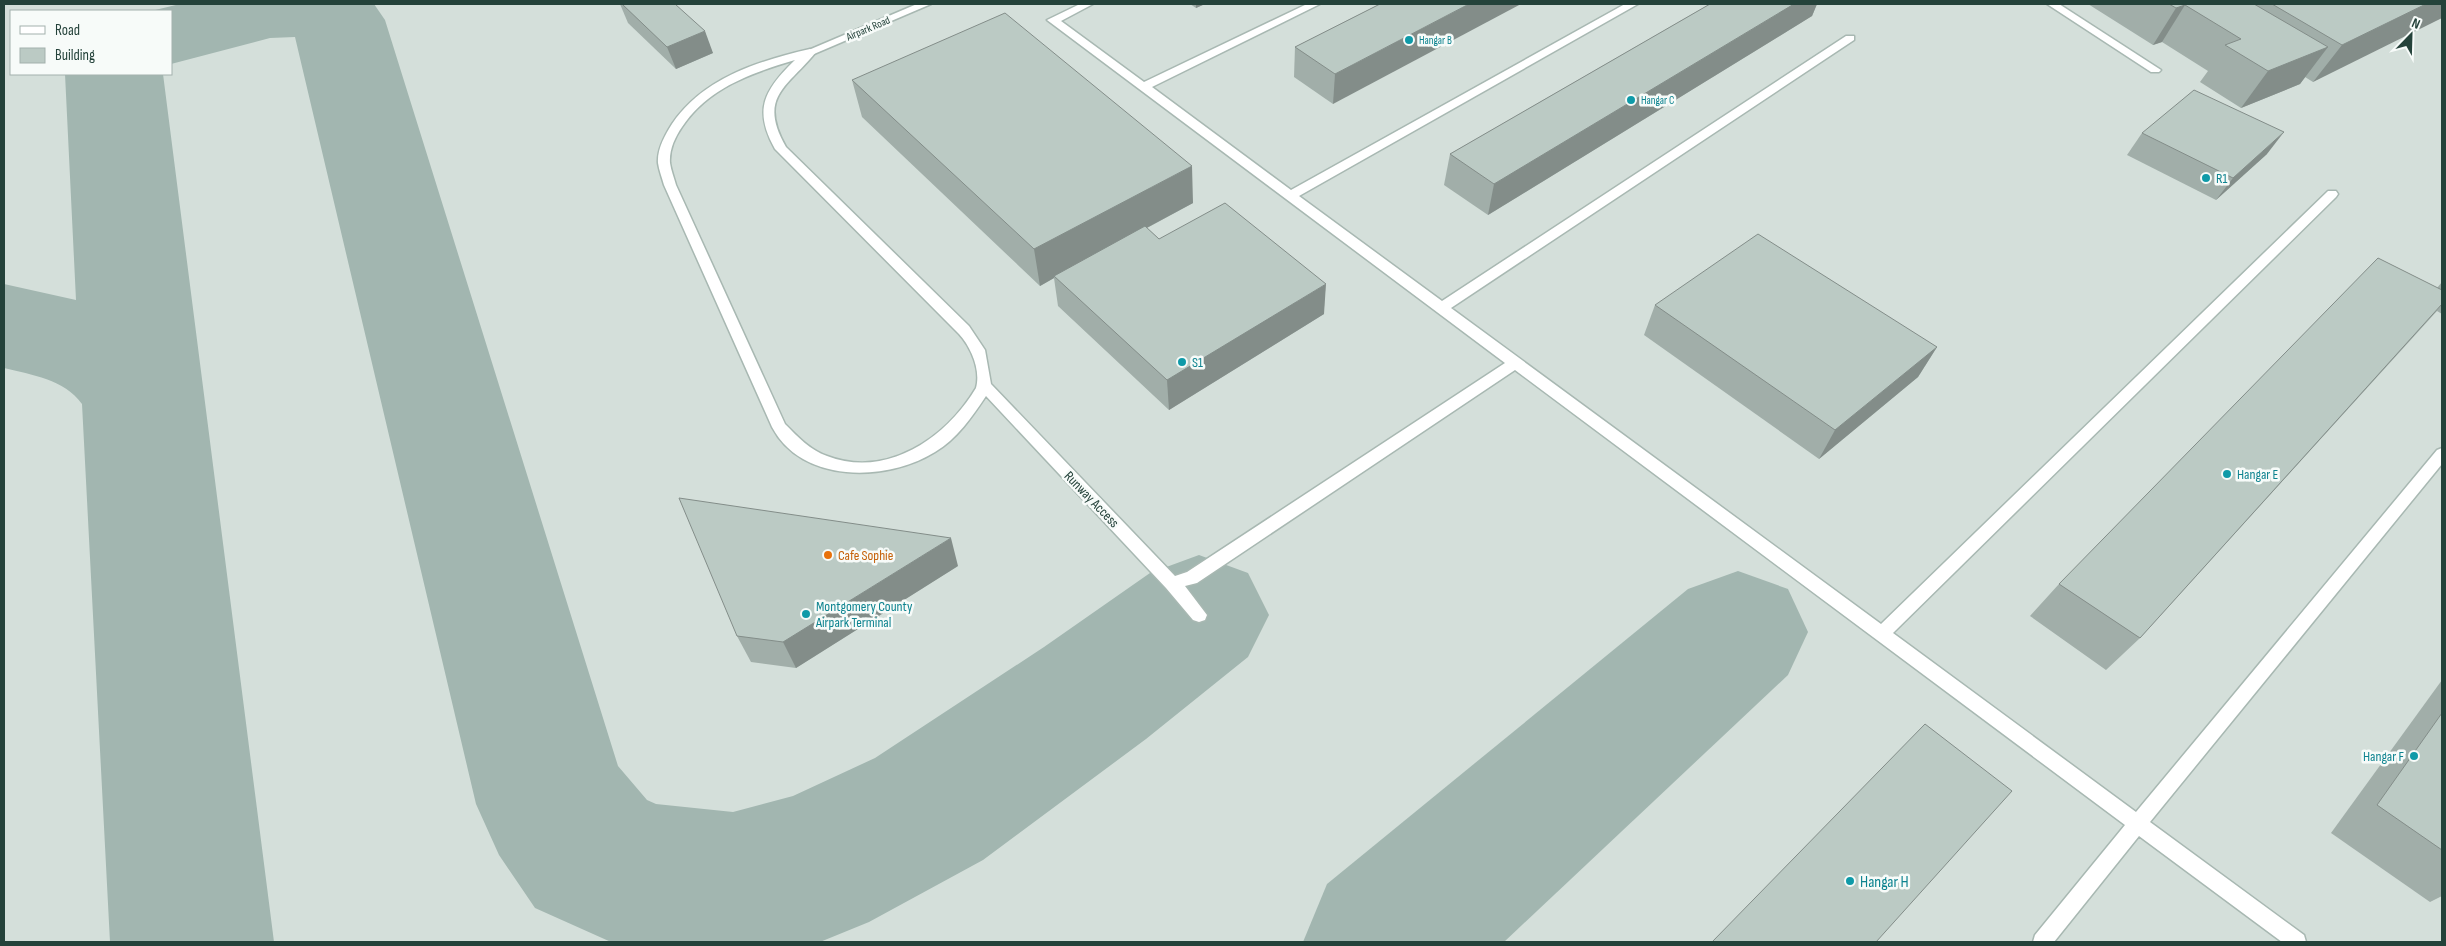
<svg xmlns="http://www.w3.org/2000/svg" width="2446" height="946" font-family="'Sofia Sans Condensed',sans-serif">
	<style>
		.built { fill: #d4dfda; fill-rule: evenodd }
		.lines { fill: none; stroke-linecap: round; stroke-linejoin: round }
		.taxiway { fill: #a2b6b0; fill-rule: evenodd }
		.lane-casing { stroke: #a8b8b2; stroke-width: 3 }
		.street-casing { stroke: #a8b8b2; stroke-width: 3 }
		.lane { fill: #fff; fill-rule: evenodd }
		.street { fill: #fff; fill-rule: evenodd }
		.wall { fill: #a1aea9 }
		.shaded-wall { fill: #838d89 }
		.building { fill: #bbcac4; stroke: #838d89 }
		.culture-dot { fill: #0f9aa8; stroke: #f7fbf9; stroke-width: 2 }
		.food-dot { fill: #e8710a; stroke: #f7fbf9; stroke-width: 2 }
		.labels { text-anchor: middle; stroke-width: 5; stroke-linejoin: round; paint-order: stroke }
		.far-street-label { font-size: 11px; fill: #24423a; stroke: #f7fbf9 }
		.far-culture-label { font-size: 11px; fill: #0d838f; stroke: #f7fbf9; text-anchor: start }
		.culture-label { font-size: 14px; fill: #0d838f; stroke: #f7fbf9; text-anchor: start }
		.street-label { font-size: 14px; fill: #24423a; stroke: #f7fbf9 }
		.food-label { font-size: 14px; fill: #c56008; stroke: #f7fbf9; text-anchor: start }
		.near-culture-label { font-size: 16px; fill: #0d838f; stroke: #f7fbf9; text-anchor: start }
	</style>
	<rect width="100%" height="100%" fill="#e6efeb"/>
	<!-- built -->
	<path class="built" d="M4 4H2442V942H4ZM11 11H171V74H11Z"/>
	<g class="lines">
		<!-- taxiway -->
		<g class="taxiway">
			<path d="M180 4H374L385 20 618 766 647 800 656 804 733 812 793 796 875 758 1044 647 1150 573 1199 555 1248 573 1269 615 1248 657 1146 739 983 860 869 922 820 942H611L535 908 499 855 476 804 295 37 270 38 171 64V11H151Z"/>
			<path d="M65 74H163L274 942H110L82 404C64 379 32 375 4 368V284L76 300Z"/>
			<path d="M1738 571 1788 589 1808 632 1788 675 1504 942H1303L1327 884 1688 589Z"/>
		</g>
		<!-- lane casing -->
		<g class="lane-casing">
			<g id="lane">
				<path d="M1080 4H1093L1061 21 1144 82 1307 4H1320L1152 87 1291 190 1625 4H1638L1299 196 1442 301 1846 36H1854V40L1451 308 1881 624 2328 191H2336L2338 194 2336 197 1893 633 2136 812 2437 450 2442 448V464L2150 822 2304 935 2306 942H2282L2139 836 2054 942H2033L2035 935 2125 825 1515 370 1197 583 1185 586 1207 615 1205 620 1199 622 1193 620 1166 588 986 396C972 417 957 439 935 452 887 482 802 484 772 427L664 185C662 178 659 170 658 163 657 149 665 135 672 124 703 78 758 61 810 49L816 52C788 87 757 96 786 147L969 326 985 350 991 384 1175 576 1187 572 1505 363 1047 20ZM795 60C764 90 753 110 775 149L959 334C971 347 981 370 976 388 946 438 887 479 827 456 810 450 798 437 785 424L676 185C674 178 671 170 670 163 669 150 675 137 682 127 708 88 751 73 795 60Z"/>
				<path d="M2047 4H2059L2161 70 2159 72H2151Z"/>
			</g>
		</g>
		<!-- street casing -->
		<g class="street-casing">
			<path id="street" d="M917 4H931L814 54H806L804 52Z"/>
		</g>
		<!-- lane -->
		<use href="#lane" class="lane"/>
		<!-- street -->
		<use href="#street" class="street"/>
	</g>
	<!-- wall -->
	<g class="wall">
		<path d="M620 4H675L713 53 676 69 628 23Z"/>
		<path d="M1190 4H1205L1196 8Z"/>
		<path d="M1380 4 1333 104 1294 77 1295 47Z"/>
		<path d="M1710 4H1817L1812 16 1488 215 1444 185 1450 154Z"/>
		<path d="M2088 4H2442L2313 82 2305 77 2300 84 2241 108 2200 82 2208 71 2162 42 2153 45Z"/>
		<path d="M852 80 1193 203 1147 228 1159 239 1324 314 1169 410 1058 306 1054 278 1040 286 862 117Z"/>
		<path d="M2142 133 2267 154 2216 200 2127 155Z"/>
		<path d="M2442 282V314L2437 311 2140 638 2106 670 2030 616 2059 584 2437 288Z"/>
		<path d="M1655 305 1937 347 1918 377 1819 459 1644 335Z"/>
		<path d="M958 566 796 668 751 662 737 636Z"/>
		<path d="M2442 680V896L2430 902 2331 833Z"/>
	</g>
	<!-- shaded-wall -->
	<g class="shaded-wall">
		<path d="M1196 4H1205L1196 8Z"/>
		<path d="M1469 4H1521L1333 104 1335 74Z"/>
		<path d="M1794 4H1817L1812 16 1488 215 1494 184Z"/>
		<path d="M2426 4H2442V18L2313 82 2342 45Z"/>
		<path d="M2185 5 2162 42 2153 45 2176 8Z"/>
		<path d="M705 31 713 53 676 69 667 47Z"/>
		<path d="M2328 47 2300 84 2241 108 2268 71Z"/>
		<path d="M2284 132 2267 154 2216 200 2233 178Z"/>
		<path d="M1192 166 1193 203 1055 277 1054 276V278L1040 286 1034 249Z"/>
		<path d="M1326 284 1324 314 1169 410 1167 380Z"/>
		<path d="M1937 347 1918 377 1819 459 1835 430Z"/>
		<path d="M951 538 958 566 796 668 783 642Z"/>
	</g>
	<!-- building -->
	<g class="building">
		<path d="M622 4H675L705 31 667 47Z"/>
		<path d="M1380 4H1469L1335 74 1295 47Z"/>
		<path d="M1710 4H1794L1494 184 1450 154Z"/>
		<path d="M2169 4H2254L2328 47 2268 71 2225 45 2241 39 2185 5 2176 8Z"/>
		<path d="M2272 4H2426L2342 45Z"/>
		<path d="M1005 13 1192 166 1034 249 852 80Z"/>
		<path d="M2194 90 2284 132 2233 178 2142 133Z"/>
		<path d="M1225 203 1326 284 1167 380 1054 276 1145 226 1159 239Z"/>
		<path d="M1758 234 1937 347 1835 430 1655 305Z"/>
		<path d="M2378 258 2442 290V304L2140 638 2059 584Z"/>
		<path d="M679 498 951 538 783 642 737 636Z"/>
		<path d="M2442 713V850L2377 805Z"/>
		<path d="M1925 724 2012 791 1876 942H1712Z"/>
	</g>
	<!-- markers -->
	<g class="culture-dot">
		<circle cx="1409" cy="40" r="5"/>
		<circle cx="1631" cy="100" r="5"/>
		<circle cx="2206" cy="178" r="5"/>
		<circle cx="1182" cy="362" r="5"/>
		<circle cx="2227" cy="474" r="5"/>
		<circle cx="806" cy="614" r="5"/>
		<circle cx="2414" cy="756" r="5"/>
		<circle cx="1850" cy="881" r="5"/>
	</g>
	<circle class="food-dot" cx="828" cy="555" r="5"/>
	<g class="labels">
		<!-- far-street labels -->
		<g class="far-street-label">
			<text transform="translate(868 28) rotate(-23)" y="4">Airpark Road</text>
		</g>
		<!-- far-culture labels -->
		<g class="far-culture-label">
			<text x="1419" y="44">Hangar B</text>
			<text x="1641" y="104">Hangar C</text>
		</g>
		<!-- culture labels -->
		<g class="culture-label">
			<text x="2216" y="183">R1</text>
			<text x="1192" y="367">S1</text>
			<text x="2237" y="479">Hangar E</text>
			<text x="816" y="611">Montgomery County<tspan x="816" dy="16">Airpark Terminal</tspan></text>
			<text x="2404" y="761" text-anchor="end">Hangar F</text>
		</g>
		<!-- street labels -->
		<g class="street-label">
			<text transform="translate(1092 499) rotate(46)" y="5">Runway Access</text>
		</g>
		<!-- food labels -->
		<g class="food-label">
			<text x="838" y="560">Cafe Sophie</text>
		</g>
		<!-- near-culture labels -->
		<g class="near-culture-label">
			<text x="1860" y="887">Hangar H</text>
		</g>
	</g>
	<!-- border -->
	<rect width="2446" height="946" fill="none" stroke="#24423a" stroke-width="10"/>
	<!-- legend -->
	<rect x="10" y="10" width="162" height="65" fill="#f7fbf9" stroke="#a3b1ad"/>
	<rect x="20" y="26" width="25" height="8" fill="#ffffff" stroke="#a3b1ad"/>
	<text x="55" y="35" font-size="15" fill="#24423a">Road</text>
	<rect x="20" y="48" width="25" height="15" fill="#bbcac4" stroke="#a3b1ad"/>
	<text x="55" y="60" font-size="15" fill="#24423a">Building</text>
	<!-- north arrow -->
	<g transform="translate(2411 35) rotate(23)" stroke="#f7fbf9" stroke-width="4" paint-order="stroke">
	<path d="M0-4L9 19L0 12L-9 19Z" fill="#24423a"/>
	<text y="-8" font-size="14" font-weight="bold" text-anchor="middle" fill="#24423a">N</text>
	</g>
</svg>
